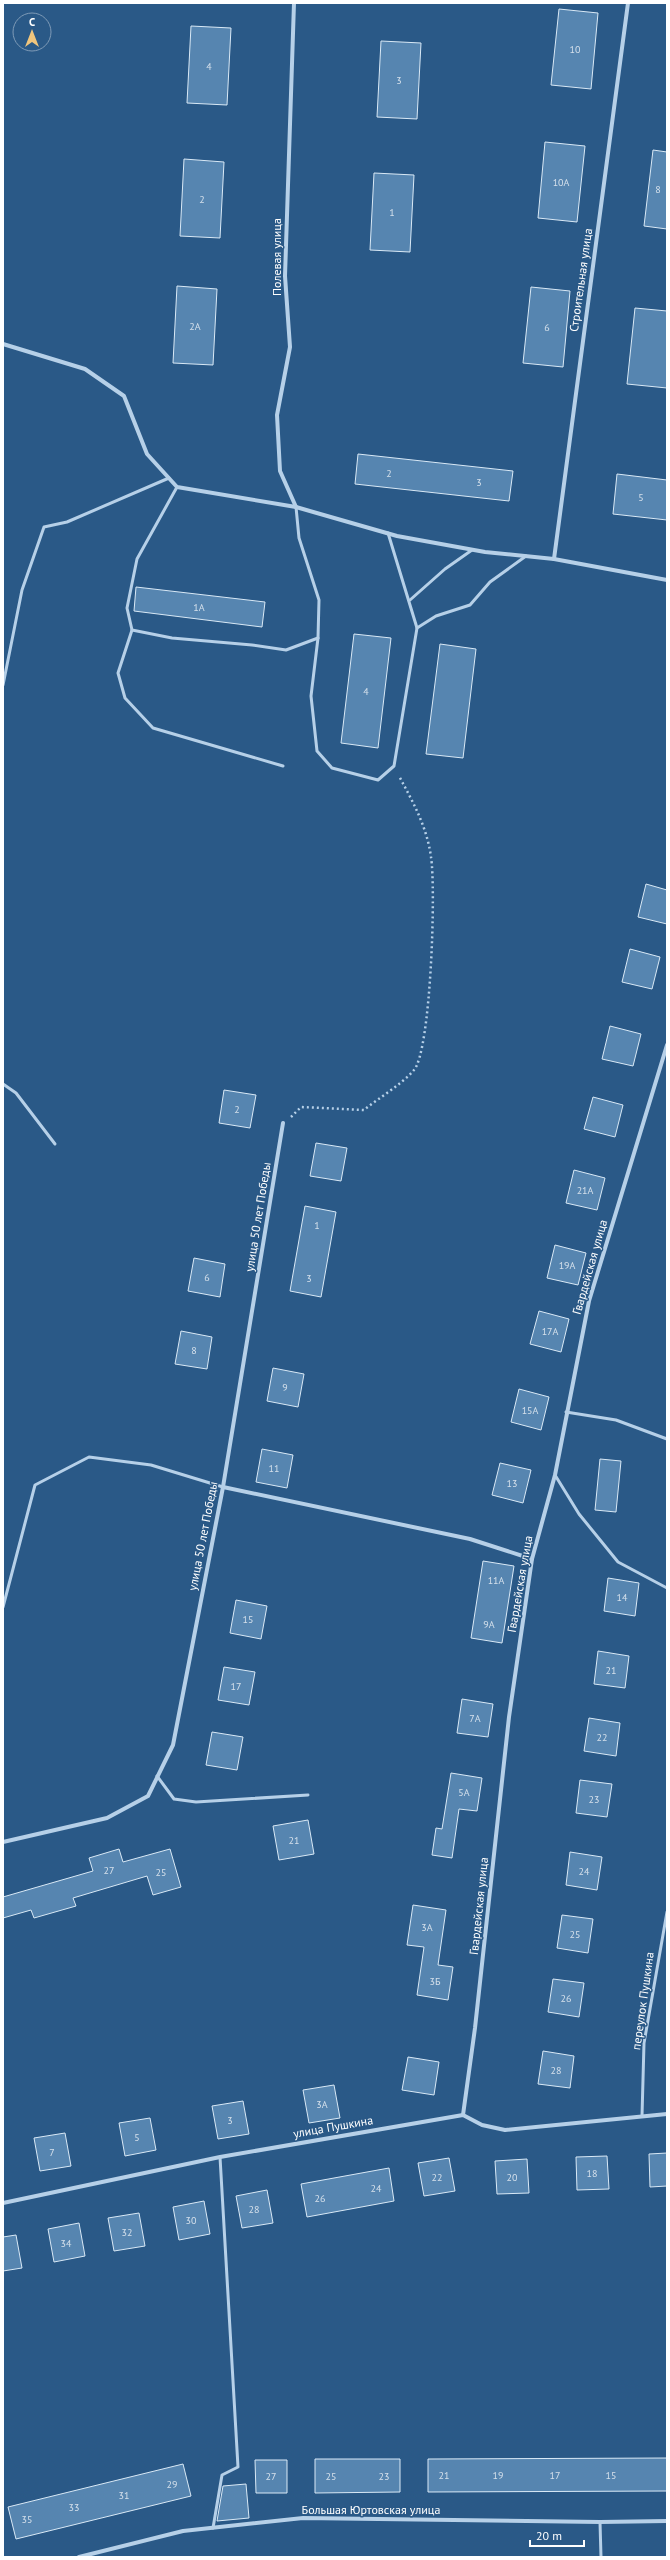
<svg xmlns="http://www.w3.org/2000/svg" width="670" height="2560" font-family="'PT Sans',sans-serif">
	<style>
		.building { fill: #5685b0; stroke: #d9e9f6 }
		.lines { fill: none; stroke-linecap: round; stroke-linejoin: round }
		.path { stroke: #b6d0e8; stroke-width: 2.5; stroke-dasharray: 2 3; stroke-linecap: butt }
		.service { stroke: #b6d0e8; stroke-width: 3 }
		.minor { stroke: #b6d0e8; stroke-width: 4 }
		.labels { text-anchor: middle; stroke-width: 3; stroke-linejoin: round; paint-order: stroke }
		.number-label { font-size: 10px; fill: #d5e0eb }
		.street-label { font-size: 12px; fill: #fff; stroke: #2a5987 }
	</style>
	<rect width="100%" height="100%" fill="#2a5987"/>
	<!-- building -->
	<g class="building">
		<path d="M559 9 598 13 591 89 551 85Z"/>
		<path d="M191 26 231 28 227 105 187 103Z"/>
		<path d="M381 41 421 43 417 119 377 117Z"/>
		<path d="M545 142 585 146 577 222 538 218Z"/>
		<path d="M653 150 667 152V229L644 226Z"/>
		<path d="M184 159 224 162 220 238 180 236Z"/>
		<path d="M374 173 414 175 410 252 370 250Z"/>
		<path d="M177 286 217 289 213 365 173 363Z"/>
		<path d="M531 287 570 291 563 367 523 363Z"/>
		<path d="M635 308 667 311V388L627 384Z"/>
		<path d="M358 454 513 471 509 501 355 484Z"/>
		<path d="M617 474 667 480V520L613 514Z"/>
		<path d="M136 587 265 602 262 627 134 611Z"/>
		<path d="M354 634 391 638 378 748 341 743Z"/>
		<path d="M440 644 476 649 463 758 426 754Z"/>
		<path d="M646 884 667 890V924L638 917Z"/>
		<path d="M630 949 660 957 652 989 622 982Z"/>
		<path d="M610 1026 641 1034 633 1066 602 1059Z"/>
		<path d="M224 1090 256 1095 250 1128 219 1123Z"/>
		<path d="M593 1097 623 1105 615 1137 584 1129Z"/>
		<path d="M316 1143 347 1148 341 1181 310 1176Z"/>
		<path d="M574 1170 605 1178 597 1210 566 1203Z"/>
		<path d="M305 1206 336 1212 321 1297 290 1291Z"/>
		<path d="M555 1245 586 1253 578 1285 547 1278Z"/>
		<path d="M194 1258 225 1264 220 1297 188 1291Z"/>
		<path d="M539 1311 569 1319 561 1352 530 1344Z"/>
		<path d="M181 1331 212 1337 207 1369 175 1364Z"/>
		<path d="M273 1368 304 1374 298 1407 267 1401Z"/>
		<path d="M519 1389 549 1397 541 1430 511 1422Z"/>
		<path d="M262 1449 293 1455 287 1488 256 1482Z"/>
		<path d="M600 1459 621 1461 616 1512 595 1510Z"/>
		<path d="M500 1463 531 1470 523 1503 492 1495Z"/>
		<path d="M483 1561 514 1566 502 1643 471 1638Z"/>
		<path d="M608 1578 639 1583 635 1616 604 1611Z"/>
		<path d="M236 1600 267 1606 261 1639 230 1633Z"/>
		<path d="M598 1651 629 1656 625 1688 594 1684Z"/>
		<path d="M224 1667 255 1672 249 1705 218 1700Z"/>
		<path d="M462 1699 493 1704 488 1737 457 1733Z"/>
		<path d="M589 1718 620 1723 616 1756 584 1751Z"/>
		<path d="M212 1732 243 1737 237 1770 206 1765Z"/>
		<path d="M451 1773 482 1778 477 1811 459 1809 452 1858 432 1855 436 1828 442 1829Z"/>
		<path d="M580 1780 612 1784 607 1817 576 1813Z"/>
		<path d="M308 1820 314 1854 279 1860 273 1826Z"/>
		<path d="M119 1849 123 1862 170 1849 181 1887 153 1895 147 1876 73 1898 76 1906 34 1918 31 1910 3 1918V1897L93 1871 89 1858Z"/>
		<path d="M570 1852 602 1857 597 1890 566 1885Z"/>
		<path d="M413 1905 446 1910 438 1965 453 1967 448 2000 417 1995 424 1947 407 1945Z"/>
		<path d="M562 1915 593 1919 588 1953 557 1948Z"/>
		<path d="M553 1979 584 1983 579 2017 548 2012Z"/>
		<path d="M543 2051 574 2056 570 2088 538 2084Z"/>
		<path d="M408 2057 439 2062 434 2095 402 2090Z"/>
		<path d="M334 2085 340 2118 309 2123 303 2090Z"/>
		<path d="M243 2101 249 2134 218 2139 212 2106Z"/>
		<path d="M150 2118 156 2150 125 2156 119 2123Z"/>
		<path d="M65 2133 71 2166 40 2171 34 2138Z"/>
		<path d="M667 2153V2186L650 2187 649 2154Z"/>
		<path d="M607 2156 609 2189 577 2190 576 2157Z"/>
		<path d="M449 2158 455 2191 424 2196 418 2163Z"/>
		<path d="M527 2159 529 2193 497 2194 495 2161Z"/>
		<path d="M389 2168 394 2201 307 2217 301 2184Z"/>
		<path d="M267 2190 273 2223 242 2228 236 2196Z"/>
		<path d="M204 2201 210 2234 179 2240 173 2207Z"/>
		<path d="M139 2213 145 2246 114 2251 108 2218Z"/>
		<path d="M79 2223 85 2256 54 2262 48 2229Z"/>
		<path d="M16 2235 22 2268 3 2271V2237Z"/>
		<path d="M667 2458V2491L428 2492V2459Z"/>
		<path d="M315 2459H400V2492L315 2493Z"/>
		<path d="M255 2460H287V2493H256Z"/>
		<path d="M183 2464 191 2496 16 2539 8 2507Z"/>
		<path d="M246 2484 249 2518 217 2521 223 2486Z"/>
	</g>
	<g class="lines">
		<!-- path -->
		<path class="path" d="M291 1117 301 1107 364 1110C380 1097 401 1085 414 1070 431 1050 436 888 431 857 427 827 413 802 399 776"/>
		<!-- service -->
		<g class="service">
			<path d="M177 487 137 559 127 608 132 630 172 638 252 645 286 650 318 638"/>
			<path d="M296 507 299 538 319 600 318 638 311 696 317 751 332 768 378 780 394 766 417 628 436 616 470 605 490 582 526 556"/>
			<path d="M388 533 417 628"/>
			<path d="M410 600 445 569 472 550"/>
			<path d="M132 630 118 673 125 698 153 728 283 766"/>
			<path d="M3 685 22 590 44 527 67 522 169 478"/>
			<path d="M3 1084 16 1093 55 1144"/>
			<path d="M566 1412 616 1420 667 1439"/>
			<path d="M555 1475 579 1514 618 1562 667 1588"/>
			<path d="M3 1607 35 1485 89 1457 151 1465 223 1487"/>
			<path d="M157 1776 174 1799 196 1802 308 1795"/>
			<path d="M642 2116 644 2043 667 1912"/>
			<path d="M600 2522 601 2557"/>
			<path d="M213 2528 222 2475 238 2467 220 2157"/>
		</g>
		<!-- minor -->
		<g class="minor">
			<path d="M294 3 285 276 290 347 277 415 280 471 296 507"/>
			<path d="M3 344 85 369 124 396 147 454 177 487 296 507 397 536 485 552 554 559 667 580"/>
			<path d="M554 559 628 3"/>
			<path d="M223 1487 470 1539 532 1559"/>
			<path d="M3 1842 107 1818 148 1796 173 1745 223 1487 283 1123"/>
			<path d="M463 2115 475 2028 509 1717 532 1559 555 1475 589 1301 667 1045"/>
			<path d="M3 2203 220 2157 463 2115 482 2125 505 2130 667 2114"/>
			<path d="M79 2557 183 2531 303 2518 600 2522 667 2521"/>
		</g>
	</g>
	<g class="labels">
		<!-- number labels -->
		<g class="number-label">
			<text x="575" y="53">10</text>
			<text x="209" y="70">4</text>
			<text x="399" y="84">3</text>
			<text x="561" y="186">10А</text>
			<text x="658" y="193">8</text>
			<text x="202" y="203">2</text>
			<text x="392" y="216">1</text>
			<text x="195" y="330">2А</text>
			<text x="547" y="331">6</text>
			<text x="389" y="477">2</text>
			<text x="479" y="486">3</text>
			<text x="641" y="501">5</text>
			<text x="199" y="611">1А</text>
			<text x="366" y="695">4</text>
			<text x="237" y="1113">2</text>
			<text x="585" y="1194">21А</text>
			<text x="317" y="1229">1</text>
			<text x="567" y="1269">19А</text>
			<text x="207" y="1281">6</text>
			<text x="309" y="1282">3</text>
			<text x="550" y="1335">17А</text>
			<text x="194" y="1354">8</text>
			<text x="285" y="1391">9</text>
			<text x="530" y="1414">15А</text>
			<text x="274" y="1472">11</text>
			<text x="512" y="1487">13</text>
			<text x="496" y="1584">11А</text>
			<text x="622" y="1601">14</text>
			<text x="248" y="1623">15</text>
			<text x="489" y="1628">9А</text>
			<text x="611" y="1674">21</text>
			<text x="236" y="1690">17</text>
			<text x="475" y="1722">7А</text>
			<text x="602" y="1741">22</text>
			<text x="464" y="1796">5А</text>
			<text x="594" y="1803">23</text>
			<text x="294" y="1844">21</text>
			<text x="109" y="1874">27</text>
			<text x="584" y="1875">24</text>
			<text x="161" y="1876">25</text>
			<text x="427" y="1931">3А</text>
			<text x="575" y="1938">25</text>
			<text x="435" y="1985">3Б</text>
			<text x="566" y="2002">26</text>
			<text x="556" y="2074">28</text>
			<text x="322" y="2108">3А</text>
			<text x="230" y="2124">3</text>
			<text x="137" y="2141">5</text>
			<text x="52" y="2156">7</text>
			<text x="592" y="2177">18</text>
			<text x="437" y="2181">22</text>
			<text x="512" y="2181">20</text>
			<text x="376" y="2192">24</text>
			<text x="320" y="2202">26</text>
			<text x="254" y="2213">28</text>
			<text x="191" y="2224">30</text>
			<text x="127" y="2236">32</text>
			<text x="66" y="2247">34</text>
			<text x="444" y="2479">21</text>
			<text x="498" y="2479">19</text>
			<text x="555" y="2479">17</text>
			<text x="611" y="2479">15</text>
			<text x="271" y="2480">27</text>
			<text x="331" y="2480">25</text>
			<text x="384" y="2480">23</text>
			<text x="172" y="2488">29</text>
			<text x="124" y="2499">31</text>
			<text x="74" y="2511">33</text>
			<text x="27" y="2523">35</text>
		</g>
		<!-- street labels -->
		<g class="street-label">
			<text transform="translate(277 257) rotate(-90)" y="4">Полевая улица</text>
			<text transform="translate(581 280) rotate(-82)" y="4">Строительная улица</text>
			<text transform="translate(258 1217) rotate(-81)" y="4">улица 50 лет Победы</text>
			<text transform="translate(590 1267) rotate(-74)" y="4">Гвардейская улица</text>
			<text transform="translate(203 1536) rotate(-79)" y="4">улица 50 лет Победы</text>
			<text transform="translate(520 1584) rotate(-80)" y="4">Гвардейская улица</text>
			<text transform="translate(479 1906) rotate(-84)" y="4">Гвардейская улица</text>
			<text transform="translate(643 2001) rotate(-82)" y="4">переулок Пушкина</text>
			<text transform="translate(333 2127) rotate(-10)" y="4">улица Пушкина</text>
			<text x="371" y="2514">Большая Юртовская улица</text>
		</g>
	</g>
	<!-- border -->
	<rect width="670" height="2560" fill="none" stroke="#ffffff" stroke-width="8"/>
	<!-- north arrow -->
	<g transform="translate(32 32)"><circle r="19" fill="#2a5987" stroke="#7f9bb7"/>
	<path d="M0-3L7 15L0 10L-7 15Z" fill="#efc57d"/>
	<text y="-6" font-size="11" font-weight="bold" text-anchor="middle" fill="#ffffff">С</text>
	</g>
	<!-- scale -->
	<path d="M530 2540v6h54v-6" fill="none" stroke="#ffffff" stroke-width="2"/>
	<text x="536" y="2540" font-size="12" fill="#ffffff" stroke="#2a5987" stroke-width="3" paint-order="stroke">20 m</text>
</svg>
